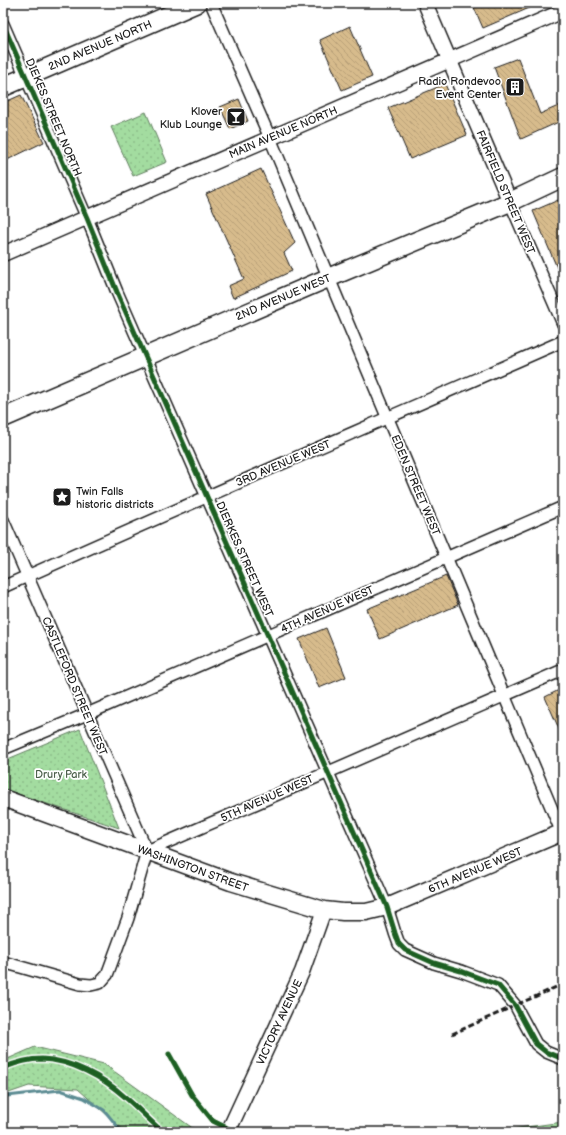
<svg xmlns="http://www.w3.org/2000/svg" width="566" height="1135" font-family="'Balsamiq Sans',sans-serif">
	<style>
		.grass { fill: url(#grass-dots); stroke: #607c5e }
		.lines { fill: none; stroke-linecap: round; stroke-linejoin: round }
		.stream { stroke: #5c8c93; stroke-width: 3 }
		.building { fill: url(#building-back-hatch); stroke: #1c1c1c }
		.minor-casing { stroke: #1c1c1c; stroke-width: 14 }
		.tertiary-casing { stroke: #1c1c1c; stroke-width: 17 }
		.secondary-casing { stroke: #1c1c1c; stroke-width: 19 }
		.primary-casing { stroke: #1c1c1c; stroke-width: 21 }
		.minor { stroke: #fff; stroke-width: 11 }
		.tertiary { stroke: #fff; stroke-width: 14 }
		.secondary { stroke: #fff; stroke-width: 16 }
		.primary { stroke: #fff; stroke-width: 18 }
		.rail { stroke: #1c1c1c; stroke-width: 3; stroke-dasharray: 6 3; stroke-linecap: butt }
		.cycleway-casing { stroke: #fff; stroke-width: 8 }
		.cycleway { stroke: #1b5e20; stroke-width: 5 }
		.labels { text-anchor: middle; stroke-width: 3.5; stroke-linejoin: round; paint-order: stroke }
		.street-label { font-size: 11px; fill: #1c1c1c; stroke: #fff }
		.poi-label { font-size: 11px; fill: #1c1c1c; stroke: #fff; text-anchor: end }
		.park-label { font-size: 11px; fill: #4b5f4a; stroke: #fff }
	</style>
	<defs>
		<pattern id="grass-dots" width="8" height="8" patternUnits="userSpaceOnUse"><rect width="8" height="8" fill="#a3dca0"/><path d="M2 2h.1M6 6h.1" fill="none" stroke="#8cbc89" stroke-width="1.8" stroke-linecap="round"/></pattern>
		<pattern id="building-back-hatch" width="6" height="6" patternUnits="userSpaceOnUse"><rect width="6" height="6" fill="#d7bb8c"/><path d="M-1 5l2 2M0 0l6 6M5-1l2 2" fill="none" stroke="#b8a078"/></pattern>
	</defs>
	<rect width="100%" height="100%" fill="#fff"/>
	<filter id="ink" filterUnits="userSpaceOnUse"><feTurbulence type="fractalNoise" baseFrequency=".025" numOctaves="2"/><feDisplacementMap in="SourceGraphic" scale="8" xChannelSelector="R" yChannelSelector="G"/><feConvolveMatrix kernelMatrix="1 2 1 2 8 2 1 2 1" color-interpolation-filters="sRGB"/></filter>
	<g filter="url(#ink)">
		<!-- grass -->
		<g class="grass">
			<path d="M146 112 167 162 133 176 111 127Z"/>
			<path d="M80 729 119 828 3 789V761Z"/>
			<path d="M35 1047 104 1064 198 1132H126L78 1089 29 1086 3 1095V1061Z"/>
			<path d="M563 1122V1132H489Z"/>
		</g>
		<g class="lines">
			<!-- stream -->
			<path class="stream" d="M3 1098 7 1096 60 1090 84 1098 104 1110 122 1132"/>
		</g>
		<!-- building -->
		<g class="building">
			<path d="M472 3H541L483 28Z"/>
			<path d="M350 26 372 77 342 90 320 40Z"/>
			<path d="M518 58 540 114 563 104V120L521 139 494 67Z"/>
			<path d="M445 84 467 135 410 159 388 108Z"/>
			<path d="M21 95 44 142 3 162V103Z"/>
			<path d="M239 99 248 121 230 129 220 107Z"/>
			<path d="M261 169 295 243 284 253 292 271 233 298 228 286 244 279 206 194Z"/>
			<path d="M563 198V282L533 211Z"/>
			<path d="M446 576 458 605 380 639 367 609Z"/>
			<path d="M326 628 346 677 319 688 299 639Z"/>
			<path d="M563 688V738L545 697Z"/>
		</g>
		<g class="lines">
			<!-- minor casing -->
			<g class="minor-casing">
				<g id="minor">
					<path d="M211 3 270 138 562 833"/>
					<path d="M3 24 87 218 117 292 387 907 395 933 399 944 405 950 434 963 461 971 498 985 515 1005 536 1044 546 1052 563 1059"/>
					<path d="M510 202 563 324"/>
					<path d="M3 520 147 851"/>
					<path d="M3 587C189 503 377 423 563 341"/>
					<path d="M3 749 87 714 563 507"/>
					<path d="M3 962 80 984 91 985 100 983 107 975 128 918 147 851 563 670"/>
				</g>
			</g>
			<!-- tertiary casing -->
			<g class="tertiary-casing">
				<g id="tertiary">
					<path d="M425 3 510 202"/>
					<path d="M3 254 563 11"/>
					<path d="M228 1132 302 972 324 910"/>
				</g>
			</g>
			<!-- secondary casing -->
			<g class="secondary-casing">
				<path id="secondary" d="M3 798 231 882 324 910 343 912H366L387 907 563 832"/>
			</g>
			<!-- primary casing -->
			<g class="primary-casing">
				<g id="primary">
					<path d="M3 87 197 3"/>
					<path d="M3 418 328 278 510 202 563 177"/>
				</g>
			</g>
			<!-- minor -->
			<use href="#minor" class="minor"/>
			<!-- tertiary -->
			<use href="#tertiary" class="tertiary"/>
			<!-- secondary -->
			<use href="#secondary" class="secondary"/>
			<!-- primary -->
			<use href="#primary" class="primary"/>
			<!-- rail -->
			<path class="rail" d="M452 1034 563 984"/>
			<!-- cycleway casing -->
			<g class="cycleway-casing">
				<g id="cycleway">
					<path d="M3 24 87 218 117 292 387 907 395 933 399 944 405 950 434 963 461 971 498 985 515 1005 536 1044 546 1052 563 1059"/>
					<path d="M169 1054 192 1095 213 1121 235 1132"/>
					<path d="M3 1068C15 1063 29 1059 42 1059 71 1060 103 1077 125 1097 138 1108 150 1121 163 1132"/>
				</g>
			</g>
			<!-- cycleway -->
			<use href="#cycleway" class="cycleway"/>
		</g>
	</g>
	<!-- icons -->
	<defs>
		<g id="building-square" transform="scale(1)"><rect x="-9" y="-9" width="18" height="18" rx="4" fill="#1c1c1c" stroke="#fff"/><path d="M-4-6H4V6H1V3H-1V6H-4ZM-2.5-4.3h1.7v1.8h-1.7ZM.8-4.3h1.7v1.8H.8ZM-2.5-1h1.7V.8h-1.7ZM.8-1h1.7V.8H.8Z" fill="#fff"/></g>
		<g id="bar-square" transform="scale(1)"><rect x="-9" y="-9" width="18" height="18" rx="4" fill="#1c1c1c" stroke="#fff"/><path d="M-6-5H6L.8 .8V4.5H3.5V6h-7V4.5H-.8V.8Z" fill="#fff"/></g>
		<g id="sight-square" transform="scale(1)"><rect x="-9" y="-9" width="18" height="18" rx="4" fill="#1c1c1c" stroke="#fff"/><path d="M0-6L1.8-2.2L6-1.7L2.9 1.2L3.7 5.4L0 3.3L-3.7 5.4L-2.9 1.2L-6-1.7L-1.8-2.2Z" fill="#fff"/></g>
	</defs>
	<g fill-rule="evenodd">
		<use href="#building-square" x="515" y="87"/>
		<use href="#bar-square" x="236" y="117"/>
		<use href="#sight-square" x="62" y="497"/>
	</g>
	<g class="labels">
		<!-- street labels -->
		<g class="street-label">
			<text transform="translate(100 45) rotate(-23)" y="4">2ND AVENUE NORTH</text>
			<text transform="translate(54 117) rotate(67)" y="4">DIEKES STREET NORTH</text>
			<text transform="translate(283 132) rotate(-23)" y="4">MAIN AVENUE NORTH</text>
			<text transform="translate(506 192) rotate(67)" y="4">FAIRFIELD STREET WEST</text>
			<text transform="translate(283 297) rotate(-23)" y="4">2ND AVENUE WEST</text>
			<text transform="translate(283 463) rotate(-23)" y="4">3RD AVENUE WEST</text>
			<text transform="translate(416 485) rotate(67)" y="4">EDEN STREET WEST</text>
			<text transform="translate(245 559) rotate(66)" y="4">DIERKES STREET WEST</text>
			<text transform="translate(327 609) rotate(-24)" y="4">4TH AVENUE WEST</text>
			<text transform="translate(75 686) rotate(67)" y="4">CASTLEFORD STREET WEST</text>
			<text transform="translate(267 798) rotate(-24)" y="4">5TH AVENUE WEST</text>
			<text transform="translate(193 868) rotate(20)" y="4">WASHINGTON STREET</text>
			<text transform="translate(475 870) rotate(-23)" y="4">6TH AVENUE WEST</text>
			<text transform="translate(279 1022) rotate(-65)" y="4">VICTORY AVENUE</text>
		</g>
		<!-- poi labels -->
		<g class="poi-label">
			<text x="501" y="85">Radio Rondevoo<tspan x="501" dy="13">Event Center</tspan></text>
			<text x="222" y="115">Klover<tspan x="222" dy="13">Klub Lounge</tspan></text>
			<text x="76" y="495" text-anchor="start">Twin Falls<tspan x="76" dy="13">historic districts</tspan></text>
		</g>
		<!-- park labels -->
		<g class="park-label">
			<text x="61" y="778">Drury Park</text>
		</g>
	</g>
	<!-- margin -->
	<rect width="566" height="1135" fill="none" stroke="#fff" stroke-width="16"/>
	<rect x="8" y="8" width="550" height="1119" fill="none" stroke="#1c1c1c" stroke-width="1.5" filter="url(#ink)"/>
</svg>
